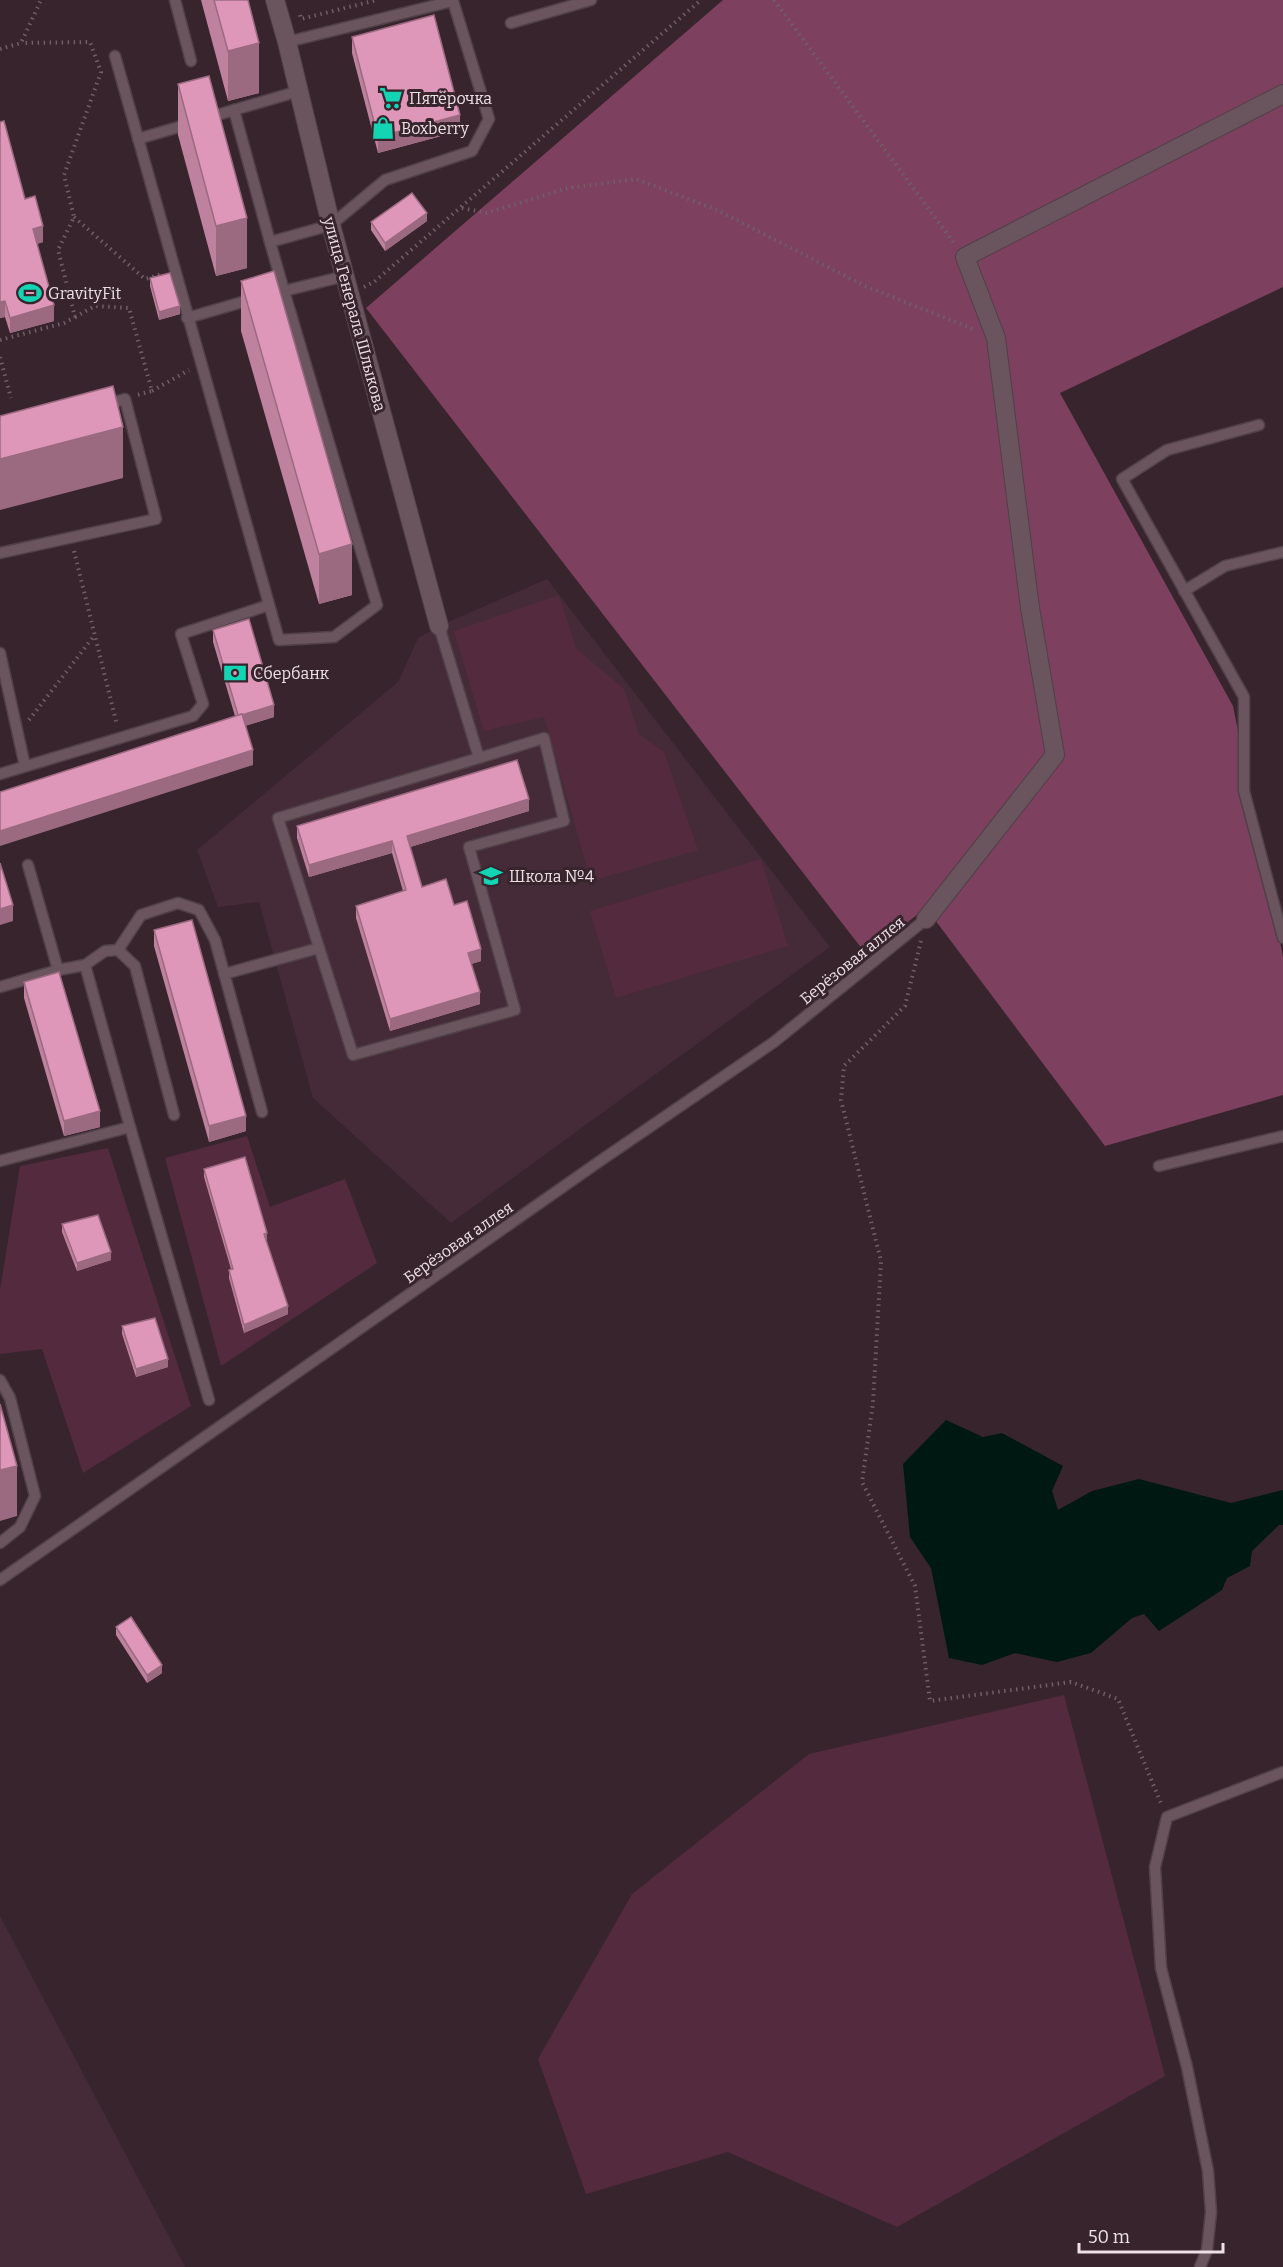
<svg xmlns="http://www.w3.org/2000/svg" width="1283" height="2267" font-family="Bitter,serif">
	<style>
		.built { fill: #452b38 }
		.green { fill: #532a3e }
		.forest { fill: #7e405f }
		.water { fill: #001812 }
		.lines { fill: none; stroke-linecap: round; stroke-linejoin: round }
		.lane-casing { stroke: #504047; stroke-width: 13 }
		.street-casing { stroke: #504047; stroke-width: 20 }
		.path { stroke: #705f66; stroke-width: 4; stroke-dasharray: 1.5 4.5; stroke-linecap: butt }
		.lane { stroke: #6a545e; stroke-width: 10 }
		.street { stroke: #6a545e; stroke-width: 18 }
		.wall { fill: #bf829e }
		.shaded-wall { fill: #9b6a81 }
		.building { fill: #de97b8; stroke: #9b6a81; stroke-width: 1.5 }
		.labels { text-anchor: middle; stroke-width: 6; stroke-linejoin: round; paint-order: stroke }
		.poi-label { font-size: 16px; fill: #ede0e5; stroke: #38242d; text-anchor: start }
		.street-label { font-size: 16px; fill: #ede0e5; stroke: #38242d }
	</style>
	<rect width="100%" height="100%" fill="#38242d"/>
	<!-- built -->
	<g class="built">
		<path d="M547 579 830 947 451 1223 313 1098 259 902 218 907 197 850 398 682 418 638 439 626Z"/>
		<path d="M0 1916 185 2267H0Z"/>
	</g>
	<!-- green -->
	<g class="green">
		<path d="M559 595 576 648 624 689 639 734 664 752 698 850 591 881 544 717 484 731 454 631Z"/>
		<path d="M761 859 788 946 616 998 590 911Z"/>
		<path d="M247 1136 270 1207 345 1179 377 1263 221 1366 165 1158Z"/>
		<path d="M108 1148 191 1406 83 1473 42 1349 0 1354V1290L20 1166Z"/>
		<path d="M1064 1695 1165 2076 897 2227 728 2152 586 2194 538 2059 632 1894 809 1754Z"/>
	</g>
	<!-- forest -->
	<path class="forest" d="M723 0H1283V287L1060 393 1233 706 1283 957V1095L1105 1146 926 908 866 954 366 308Z"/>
	<!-- water -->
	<path class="water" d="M946 1420 983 1437 1002 1433 1063 1466 1052 1491 1058 1510 1092 1491 1139 1479 1231 1503 1283 1490V1525H1279L1252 1551 1250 1566 1227 1578 1222 1590 1159 1631 1144 1614 1132 1618 1091 1653 1057 1662 1015 1653 982 1665 949 1658 931 1568 910 1537 903 1464Z"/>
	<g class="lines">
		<!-- lane casing -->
		<g class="lane-casing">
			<g id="lane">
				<path d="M175 0 191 61"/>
				<path d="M511 23 591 0"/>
				<path d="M115 56 279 640 334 637 377 605 284 291 345 276"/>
				<path d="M234 110 299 91"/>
				<path d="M207 118 234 110 270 242"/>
				<path d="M138 139 192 123"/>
				<path d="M277 293 284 291 270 242 331 225 385 180 472 151 489 119 453 1 287 42"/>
				<path d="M187 318 253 299"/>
				<path d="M1259 425 1167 450 1122 479 1244 697V791L1283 938"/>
				<path d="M0 553 156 519 125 399 104 405"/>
				<path d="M1184 591 1225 566 1283 552"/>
				<path d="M439 626 479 758 544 738 564 821 469 847 515 1010 353 1055 278 818 479 758"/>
				<path d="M0 653 25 766"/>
				<path d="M0 774 193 716 203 704 181 634 269 605"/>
				<path d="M118 950 141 915 178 903 199 910 215 940 262 1112"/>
				<path d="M85 965 105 951 118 950 135 966 174 1115"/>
				<path d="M224 974 319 948"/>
				<path d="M0 987 58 970 28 865"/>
				<path d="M130 1127 209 1400"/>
				<path d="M0 1161 130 1127 85 965 58 970"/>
				<path d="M1159 1166 1283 1136"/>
				<path d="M0 1380 10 1398 35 1496 20 1527 0 1543"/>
				<path d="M0 1580 600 1161 774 1042 926 919"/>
				<path d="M1200 2267 1207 2250 1211 2212 1208 2171 1187 2067 1161 1968 1155 1867 1167 1817 1283 1772"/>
			</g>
		</g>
		<!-- street casing -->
		<g class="street-casing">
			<g id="street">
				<path d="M275 0 287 42 331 225 439 626"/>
				<path d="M926 919 1055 755 1030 608 996 338 965 257 1283 94"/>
			</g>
		</g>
		<!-- path -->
		<g class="path">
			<path d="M774 0 954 243"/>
			<path d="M300 15 301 19 377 0"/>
			<path d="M0 49 21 43 41 0"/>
			<path d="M462 208 487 213 568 188 636 179 717 210 865 286 973 329"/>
			<path d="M74 217 145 279 162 274"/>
			<path d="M364 287 374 282 701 0"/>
			<path d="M75 317 95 306 129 308 152 391 137 395"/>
			<path d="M0 340 64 323 75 317 58 250 74 217 64 175 101 72 90 42 21 43"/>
			<path d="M0 357 11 398"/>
			<path d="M152 391 189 370"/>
			<path d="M74 551 117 725"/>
			<path d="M29 720 94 636"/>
			<path d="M921 941 905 1006 844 1066 841 1100 881 1261 873 1403 862 1482 915 1586 930 1701 1071 1682 1118 1699 1162 1806"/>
		</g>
		<!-- lane -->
		<use href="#lane" class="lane"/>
		<!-- street -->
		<use href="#street" class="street"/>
	</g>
	<!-- wall -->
	<g class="wall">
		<path d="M201 0H248L259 93 228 101Z"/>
		<path d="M352 37 460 131 378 153 352 53Z"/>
		<path d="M178 84 247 268 216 276 178 135Z"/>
		<path d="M0 122 25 199 43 242 37 244 54 321 10 333 5 317 0 318Z"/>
		<path d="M427 221 385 251 371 230V222Z"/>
		<path d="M150 278 180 314 159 320 150 286Z"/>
		<path d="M241 281 352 595 319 604 241 331Z"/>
		<path d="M213 630 274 717 245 726 253 765 235 716 213 642Z"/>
		<path d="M529 811 410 847 422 887 454 905 481 961 471 964 480 1004 390 1031 356 918V906L403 891 392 853 309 877 297 838V826Z"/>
		<path d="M154 930 246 1131 209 1142 154 946Z"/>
		<path d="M24 982 100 1127 64 1136 24 998Z"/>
		<path d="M204 1169 267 1241H266L288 1314 244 1333 229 1278V1270L231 1269 204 1177Z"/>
		<path d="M62 1224 111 1260 77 1271 62 1232Z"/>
		<path d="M122 1326 168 1367 136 1377 122 1334Z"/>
		<path d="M116 1627 162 1673 147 1683 116 1635Z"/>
	</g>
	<!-- shaded-wall -->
	<g class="shaded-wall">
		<path d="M259 43V93L228 101V51Z"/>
		<path d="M460 115V131L378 153V137Z"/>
		<path d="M427 213V221L385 251V243Z"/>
		<path d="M247 218V268L216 276V226Z"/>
		<path d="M43 226V242L33 245V229Z"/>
		<path d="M5 301V317L0 318V302Z"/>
		<path d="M54 305V321L10 333V318Z"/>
		<path d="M180 306V314L159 320V312Z"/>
		<path d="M123 427V478L0 510V459Z"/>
		<path d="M352 544V595L319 604V554Z"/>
		<path d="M274 705V717L238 728V716Z"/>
		<path d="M253 750V765L0 846V831Z"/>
		<path d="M529 799V811L407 848V836Z"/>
		<path d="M392 841V853L309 877V865Z"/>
		<path d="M13 905V921L0 925V909Z"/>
		<path d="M481 949V961L468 965V953Z"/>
		<path d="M480 992V1004L390 1031V1019Z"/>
		<path d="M100 1111V1127L64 1136V1121Z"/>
		<path d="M246 1116V1131L209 1142V1126Z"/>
		<path d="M267 1233V1241L264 1242V1234Z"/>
		<path d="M111 1252V1260L77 1271V1263Z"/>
		<path d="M288 1306V1314L244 1333V1325Z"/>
		<path d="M168 1359V1367L136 1377V1369Z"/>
		<path d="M17 1466V1516L0 1521V1470Z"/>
		<path d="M162 1665V1673L147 1683V1675Z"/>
	</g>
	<!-- building -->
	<g class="building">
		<path d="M214 0H248L259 43 228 51Z"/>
		<path d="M434 15 460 115 378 137 352 37Z"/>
		<path d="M209 76 247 218 216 226 178 84Z"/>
		<path d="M4 121 25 199 35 196 43 226 33 229 54 305 10 318 5 301 0 302V122Z"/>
		<path d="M412 193 427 213 385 243 371 222Z"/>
		<path d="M274 271 352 544 319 554 241 281Z"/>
		<path d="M170 273 180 306 159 312 150 278Z"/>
		<path d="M113 386 123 427 0 459V416Z"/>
		<path d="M249 619 274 705 242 715V714L238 715 213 630Z"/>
		<path d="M242 714 253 750 0 831V792Z"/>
		<path d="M517 760 529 799 407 836 422 887 446 879 454 905 467 901 481 949 468 953 480 992 390 1019 356 906 406 890 392 841 309 865 297 826Z"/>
		<path d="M0 863 13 905 0 909Z"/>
		<path d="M192 920 246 1116 209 1126 154 930Z"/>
		<path d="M59 972 100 1111 64 1121 24 982Z"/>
		<path d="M245 1157 267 1233 264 1234 288 1306 244 1325 229 1270 233 1269 204 1169Z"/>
		<path d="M98 1215 111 1252 77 1263 62 1224Z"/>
		<path d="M155 1318 168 1359 136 1369 122 1326Z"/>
		<path d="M0 1404 17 1466 0 1470Z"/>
		<path d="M131 1617 162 1665 147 1675 116 1627Z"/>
	</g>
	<!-- icons -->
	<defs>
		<g id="supermarket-bare" transform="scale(1.8)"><path d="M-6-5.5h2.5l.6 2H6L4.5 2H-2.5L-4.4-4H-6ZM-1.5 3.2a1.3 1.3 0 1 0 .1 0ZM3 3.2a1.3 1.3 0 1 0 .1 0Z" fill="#14d5b3" stroke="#38242d" stroke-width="2.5" paint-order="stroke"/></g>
		<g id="shop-bare" transform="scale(1.8)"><path d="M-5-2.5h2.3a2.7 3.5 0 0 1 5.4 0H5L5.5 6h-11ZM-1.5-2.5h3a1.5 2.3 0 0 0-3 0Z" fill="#14d5b3" stroke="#38242d" stroke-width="2.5" paint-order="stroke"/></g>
		<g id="stadium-bare" transform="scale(1.8)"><path d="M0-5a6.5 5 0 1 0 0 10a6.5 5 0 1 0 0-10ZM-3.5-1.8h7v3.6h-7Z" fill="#14d5b3" stroke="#38242d" stroke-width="2.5" paint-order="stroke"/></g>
		<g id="bank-bare" transform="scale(1.8)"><path d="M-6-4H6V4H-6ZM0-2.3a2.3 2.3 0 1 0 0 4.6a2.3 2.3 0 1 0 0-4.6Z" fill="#14d5b3" stroke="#38242d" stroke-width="2.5" paint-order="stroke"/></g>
		<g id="school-bare" transform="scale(1.8)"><path d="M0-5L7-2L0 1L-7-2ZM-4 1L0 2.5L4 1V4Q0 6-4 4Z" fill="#14d5b3" stroke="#38242d" stroke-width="2.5" paint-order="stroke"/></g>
	</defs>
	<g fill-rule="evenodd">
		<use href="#supermarket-bare" x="391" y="98"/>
		<use href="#shop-bare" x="383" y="128"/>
		<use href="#stadium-bare" x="30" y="293"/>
		<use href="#bank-bare" x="235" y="673"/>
		<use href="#school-bare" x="491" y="876"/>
	</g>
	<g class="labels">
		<!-- poi labels -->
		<g class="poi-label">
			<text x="409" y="104">Пятёрочка</text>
			<text x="401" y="134">Boxberry</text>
			<text x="48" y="299">GravityFit</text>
			<text x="253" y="679">Сбербанк</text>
			<text x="509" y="882">Школа №4</text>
		</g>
		<!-- street labels -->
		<g class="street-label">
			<text transform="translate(355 314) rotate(75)" y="6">улица Генерала Шлыкова</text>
			<text transform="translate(852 960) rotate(-39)" y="6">Берёзовая аллея</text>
			<text transform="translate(458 1242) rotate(-35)" y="6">Берёзовая аллея</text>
		</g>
	</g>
	<!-- scale -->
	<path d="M1079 2243v9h144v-9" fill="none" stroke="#ede0e5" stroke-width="3"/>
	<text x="1088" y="2243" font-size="18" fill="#ede0e5" stroke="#38242d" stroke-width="4.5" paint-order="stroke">50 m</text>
</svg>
